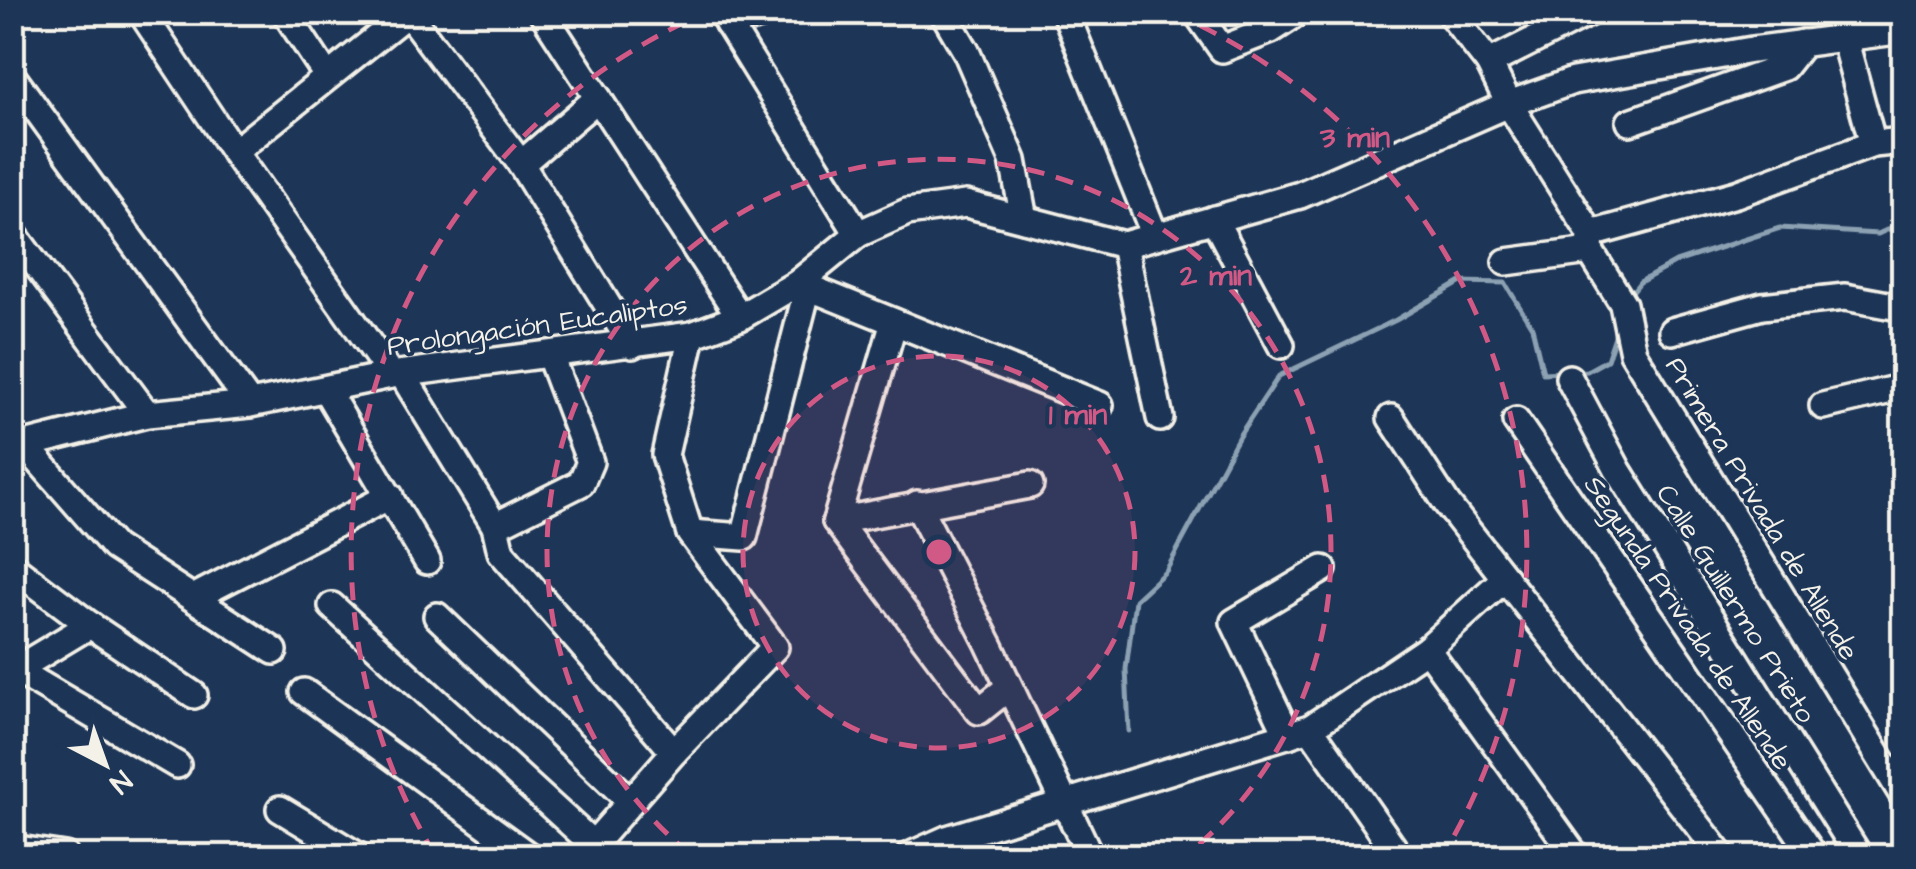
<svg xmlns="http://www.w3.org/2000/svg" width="1916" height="869" font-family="'Architects Daughter',sans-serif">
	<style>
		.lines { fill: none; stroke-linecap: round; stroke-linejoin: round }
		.stream { stroke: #8ca1b2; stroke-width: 5 }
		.minor-casing { stroke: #f4f1e8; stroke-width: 32 }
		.minor { stroke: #1d3557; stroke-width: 25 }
		.ring { fill: none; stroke: #d15985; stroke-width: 5; stroke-dasharray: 18 12 }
		.labels { text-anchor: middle; stroke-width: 8; stroke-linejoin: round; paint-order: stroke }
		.street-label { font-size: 28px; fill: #f4f1e8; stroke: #1d3557 }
		.centre { fill: #d15985; stroke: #1d3557; stroke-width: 5 }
		.ring-label { font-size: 30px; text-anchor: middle; font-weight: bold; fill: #d15985; stroke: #1d3557; stroke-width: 8; stroke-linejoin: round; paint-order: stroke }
	</style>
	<rect width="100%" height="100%" fill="#1d3557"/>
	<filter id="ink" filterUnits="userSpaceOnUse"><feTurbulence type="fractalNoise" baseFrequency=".01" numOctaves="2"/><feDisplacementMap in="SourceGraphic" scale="20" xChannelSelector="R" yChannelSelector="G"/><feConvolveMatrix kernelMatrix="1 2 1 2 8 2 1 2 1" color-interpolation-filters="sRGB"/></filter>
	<g filter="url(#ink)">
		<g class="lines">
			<!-- stream -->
			<g class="stream">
				<path d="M1628 297 1640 282 1676 262 1780 228 1878 234 1904 222"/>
				<path d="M1574 372 1587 371 1607 360 1615 336V323"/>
				<path d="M1129 731 1126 669 1135 600 1166 571 1239 436 1279 376 1396 320 1461 282 1505 283 1532 327 1543 373 1563 372"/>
			</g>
			<!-- minor casing -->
			<g class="minor-casing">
				<g id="minor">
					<path d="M141 12 234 152 391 375"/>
					<path d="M285 12 327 76"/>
					<path d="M407 12 521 164 632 345"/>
					<path d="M542 12 740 317"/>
					<path d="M721 12 858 234"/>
					<path d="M943 12 966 51 1013 160 1024 219"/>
					<path d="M1065 12 1155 236"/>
					<path d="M1196 12 1222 49 1271 30 1299 12"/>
					<path d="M1449 12 1489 63 1509 104 1591 234 1590 251 1623 304 1633 353 1904 797"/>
					<path d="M728 24 771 12"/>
					<path d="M1844 38 1873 144"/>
					<path d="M1489 63 1590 12"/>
					<path d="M12 76 250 404"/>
					<path d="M1630 122 1784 67 1803 43"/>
					<path d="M234 152 409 12"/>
					<path d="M521 164 598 98"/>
					<path d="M1214 219 1281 345"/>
					<path d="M12 232 147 414"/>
					<path d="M1591 234 1736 194 1873 144 1904 141"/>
					<path d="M1124 245 1160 418"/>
					<path d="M1506 262 1590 251"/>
					<path d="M798 283 1100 405"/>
					<path d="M1672 331 1762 306 1845 297 1904 308"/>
					<path d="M550 356 590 462 581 483 495 526 501 552 674 752"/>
					<path d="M402 374 495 526"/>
					<path d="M1569 378 1618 470 1859 856"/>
					<path d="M326 390 427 561"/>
					<path d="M1823 406 1904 387"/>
					<path d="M1391 418 1447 504 1722 856"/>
					<path d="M1516 421 1814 856"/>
					<path d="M25 445 114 547 274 651"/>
					<path d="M12 448 147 414 250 404 391 375 692 335 740 317 798 283 858 234 907 212 966 204 1124 245 1300 195 1509 104 1573 81 1752 50 1904 30"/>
					<path d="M917 504 989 644 1090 856"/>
					<path d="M836 521 979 711 1009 687"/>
					<path d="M836 521 894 322"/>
					<path d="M836 521 1030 485"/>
					<path d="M690 533 744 537 808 287"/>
					<path d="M12 566 90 625 194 695"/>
					<path d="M193 598 390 496"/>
					<path d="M332 606 593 844"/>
					<path d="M437 616 630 801"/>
					<path d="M1427 649 1576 856"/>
					<path d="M16 670 177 765"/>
					<path d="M12 672 90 625"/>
					<path d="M304 692 529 856"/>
					<path d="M1310 728 1399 856"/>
					<path d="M1288 735 1234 622 1323 569"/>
					<path d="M280 809 358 856"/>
					<path d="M12 848 65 856"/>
					<path d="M583 856 674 752 775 647 690 533 665 455 692 335"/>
					<path d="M909 856 947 839 1310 728 1427 649 1505 578"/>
				</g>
			</g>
			<!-- minor -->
			<use href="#minor" class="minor"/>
		</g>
	</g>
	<!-- distance rings -->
	<circle cx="939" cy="552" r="196" fill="#d15985" fill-opacity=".12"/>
	<g class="ring">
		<circle cx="939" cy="552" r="196"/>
		<path d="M690 854A392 392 0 1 1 1188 854"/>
		<path d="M435 855A588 588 0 0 1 705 13M1173 13A588 588 0 0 1 1443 855"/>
	</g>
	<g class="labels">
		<!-- street labels -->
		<g class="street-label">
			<text transform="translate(537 324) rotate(-8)" y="10">Prolongación Eucaliptos</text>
			<text transform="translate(1763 508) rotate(59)" y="10">Primera Privada de Allende</text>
			<text transform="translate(1737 603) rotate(58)" y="10">Calle Guillermo Prieto</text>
			<text transform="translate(1689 622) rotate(56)" y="10">Segunda Privada de Allende</text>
		</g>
	</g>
	<circle cx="939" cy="552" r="15" class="centre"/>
	<g class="ring-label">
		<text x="1355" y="147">3 min</text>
		<text x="1216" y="285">2 min</text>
		<text x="1078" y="424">1 min</text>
	</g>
	<!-- margin -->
	<rect width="1916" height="869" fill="none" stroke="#1d3557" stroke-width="50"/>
	<rect x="25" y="25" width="1866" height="819" fill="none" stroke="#f4f1e8" stroke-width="4" filter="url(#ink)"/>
	<!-- north arrow -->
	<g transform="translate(105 764) rotate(139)" stroke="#1d3557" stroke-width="8" paint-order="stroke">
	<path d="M0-8L18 38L0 25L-18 38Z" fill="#f4f1e8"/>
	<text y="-15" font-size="28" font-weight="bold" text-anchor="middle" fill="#f4f1e8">N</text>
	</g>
</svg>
